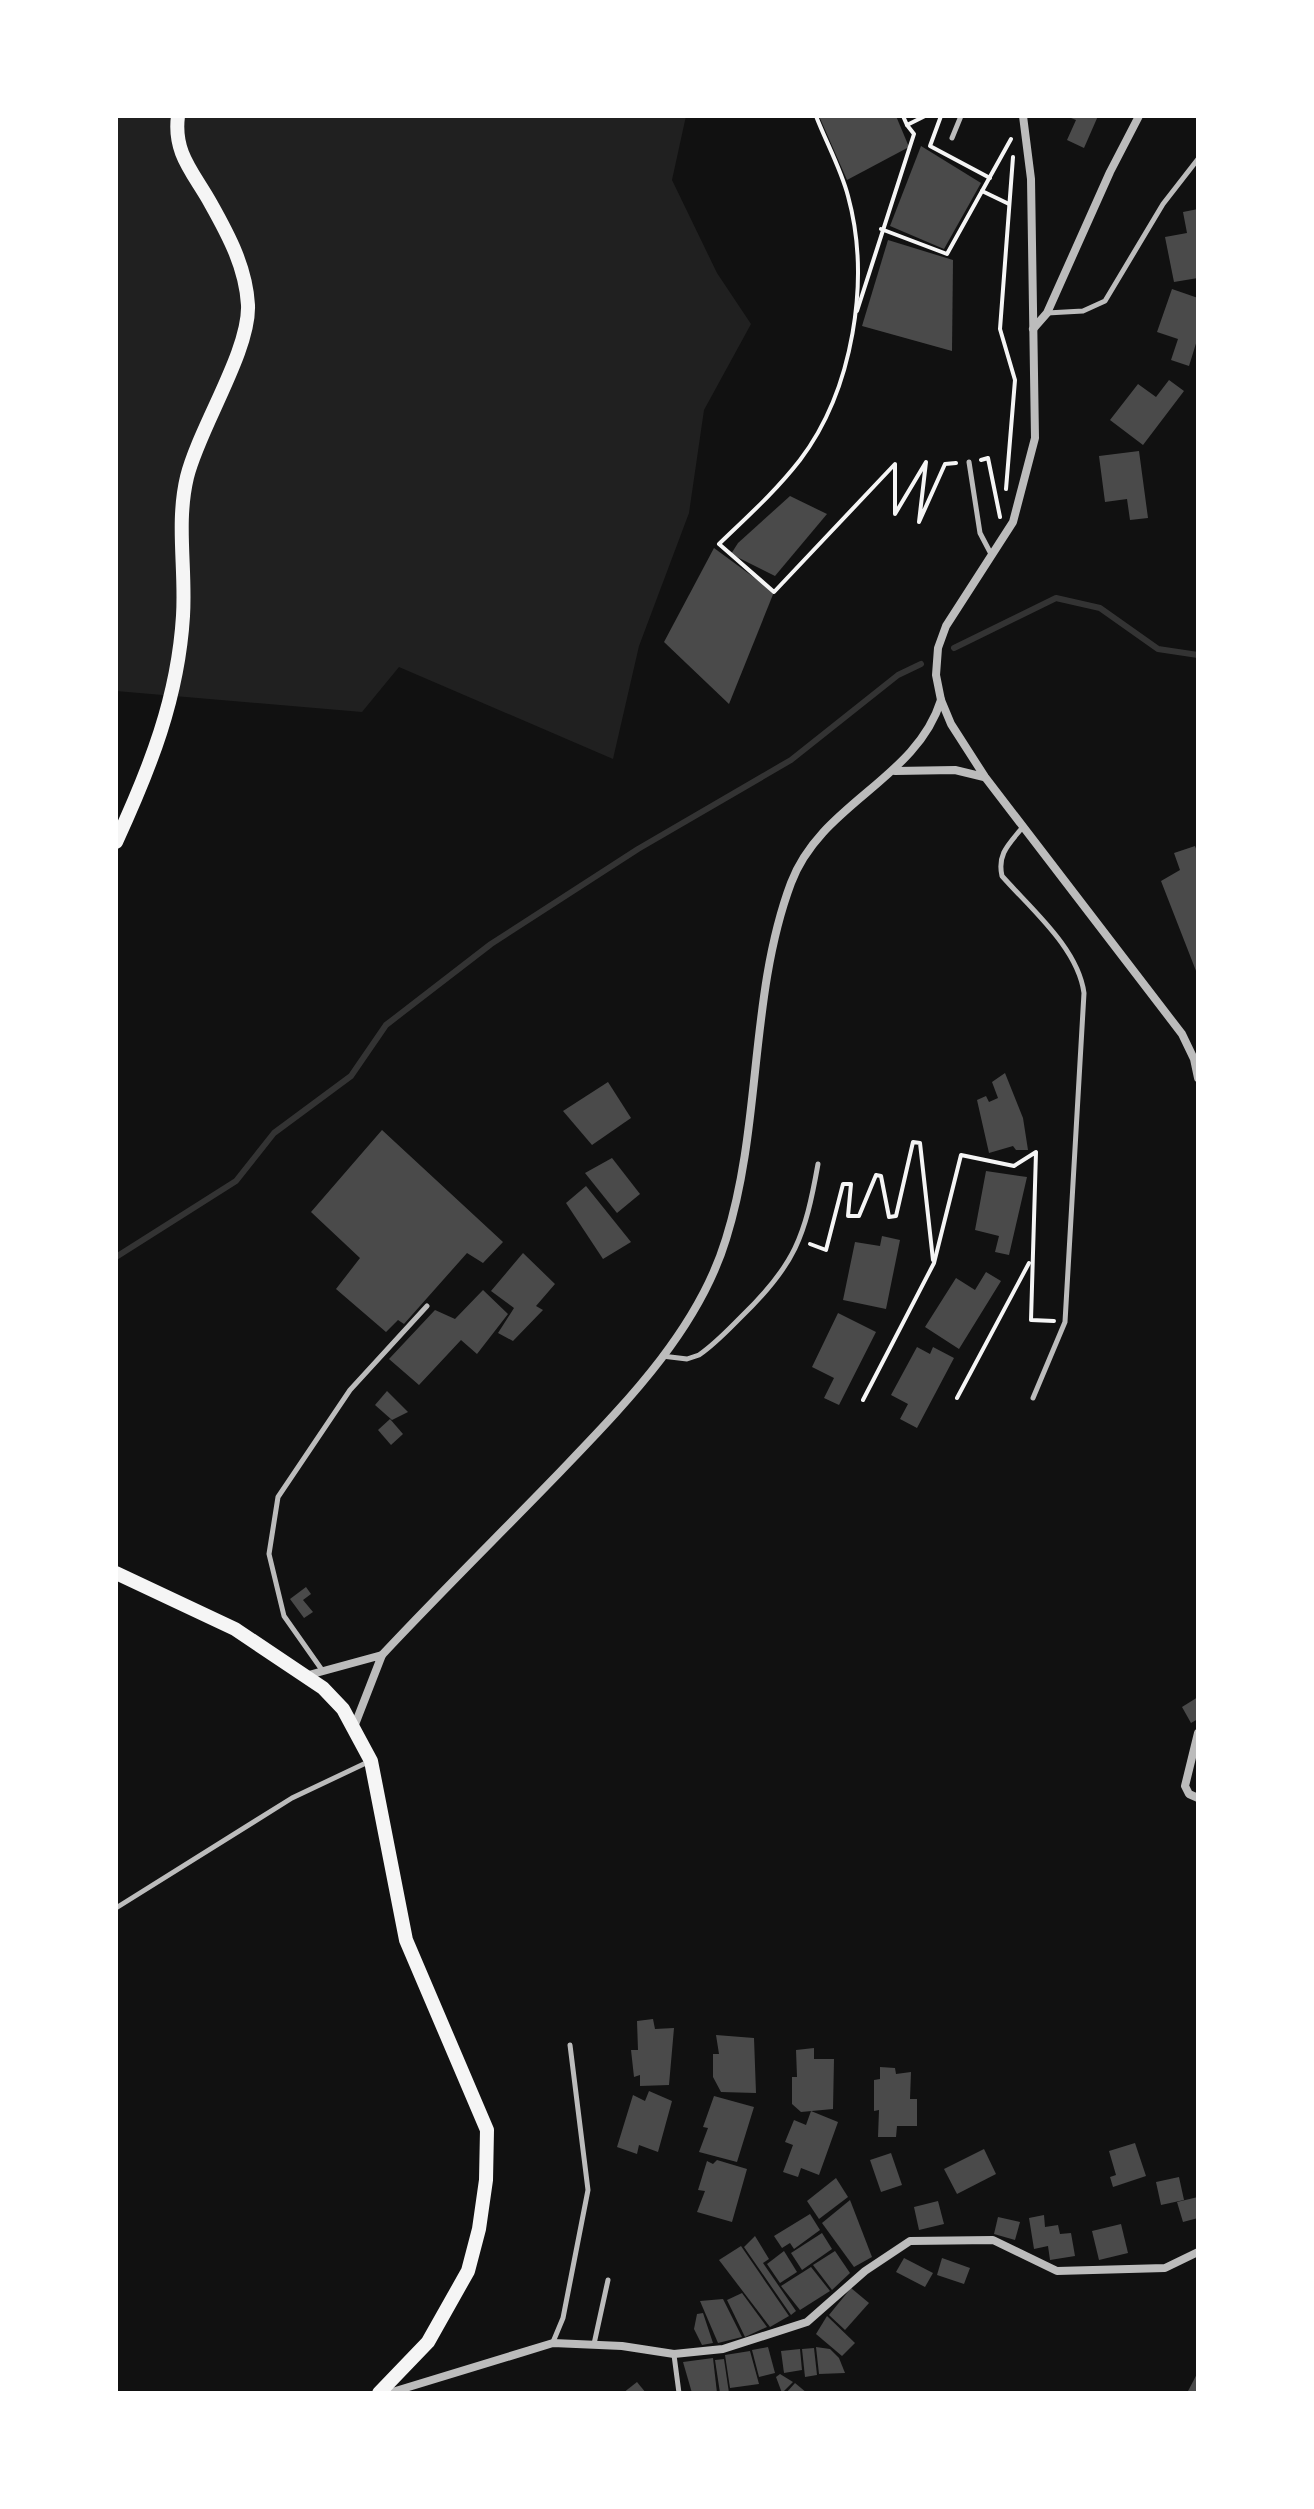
<svg xmlns="http://www.w3.org/2000/svg" width="1314" height="2509" font-family="Karla,sans-serif">
	<style>
		.green { fill: #202020 }
		.lines { fill: none; stroke-linecap: round; stroke-linejoin: round }
		.stream { stroke: #333; stroke-width: 6 }
		.building { fill: #4a4a4a }
		.path { stroke: #f5f5f5; stroke-width: 4 }
		.service { stroke: #bcbcbc; stroke-width: 5 }
		.minor { stroke: #bcbcbc; stroke-width: 8 }
		.secondary { stroke: #f5f5f5; stroke-width: 14 }
	</style>
	<rect width="100%" height="100%" fill="#111"/>
	<!-- green -->
	<path class="green" d="M116 116H686L672 180 717 273 751 324 704 410 689 513 639 646 613 759 399 667 362 712 116 691Z"/>
	<g class="lines">
		<!-- stream -->
		<g class="stream">
			<path d="M954 648 1056 598 1100 608 1158 649 1198 655"/>
			<path d="M116 1257 236 1181 274 1133 351 1076 386 1025 491 944 638 849 791 760 898 675 921 664"/>
		</g>
	</g>
	<!-- building -->
	<g class="building">
		<path d="M819 116H896L909 147 847 180Z"/>
		<path d="M1066 116H1098L1084 148 1067 140 1076 120Z"/>
		<path d="M921 146 981 183 944 249 890 226Z"/>
		<path d="M1198 209V278L1174 282 1165 237 1187 233 1183 212Z"/>
		<path d="M888 240 953 260 952 351 862 326Z"/>
		<path d="M1172 289 1198 298V337L1189 366 1171 360 1178 339 1157 332Z"/>
		<path d="M1169 380 1184 391 1143 445 1110 420 1138 384 1156 397Z"/>
		<path d="M1139 451 1148 518 1130 520 1127 499 1105 502 1099 456Z"/>
		<path d="M790 496 827 514 775 576 731 554 738 543Z"/>
		<path d="M714 548 774 592 729 704 664 642Z"/>
		<path d="M1195 846 1198 854V976L1161 881 1180 870 1174 853Z"/>
		<path d="M1005 1073 1023 1118 1028 1150H1016L1013 1146 989 1153 977 1100 986 1096 989 1102 998 1098 992 1082Z"/>
		<path d="M608 1082 631 1118 592 1145 563 1111Z"/>
		<path d="M382 1130 503 1242 483 1263 467 1253 404 1324 398 1320 386 1332 336 1289 360 1258 311 1212Z"/>
		<path d="M612 1158 640 1194 617 1213 585 1173Z"/>
		<path d="M986 1171 1027 1177 1009 1255 995 1252 999 1236 975 1230Z"/>
		<path d="M586 1186 631 1242 603 1259 566 1203Z"/>
		<path d="M882 1236 900 1240 886 1309 843 1300 855 1242 880 1246Z"/>
		<path d="M523 1253 555 1284 536 1306 543 1310 513 1341 498 1333 514 1308 491 1291Z"/>
		<path d="M986 1272 1001 1281 959 1349 925 1327 956 1278 975 1290Z"/>
		<path d="M483 1290 508 1314 477 1354 461 1340 419 1385 389 1359 435 1310 455 1319Z"/>
		<path d="M838 1313 876 1332 839 1405 824 1398 834 1378 812 1367Z"/>
		<path d="M917 1347 930 1354 933 1347 954 1358 917 1428 900 1419 908 1404 891 1395Z"/>
		<path d="M387 1391 408 1412 392 1420 375 1405Z"/>
		<path d="M390 1419 403 1434 391 1445 378 1430Z"/>
		<path d="M306 1587 311 1594 303 1600 313 1612 304 1618 290 1599Z"/>
		<path d="M1198 1697V1719L1191 1723 1182 1707Z"/>
		<path d="M653 2019 655 2029 674 2028 669 2085 640 2086V2075L634 2077 631 2050H638L637 2021Z"/>
		<path d="M716 2035 754 2038 756 2093 721 2092 713 2077V2054H719Z"/>
		<path d="M814 2048V2059H834L833 2109 801 2112 792 2104V2077H797L796 2050Z"/>
		<path d="M880 2067 895 2068 896 2074 911 2072 910 2099H917V2126H897L896 2137H878L879 2110 874 2111V2080L880 2079Z"/>
		<path d="M649 2091 672 2101 658 2152 639 2145 637 2154 617 2147 633 2095 645 2101Z"/>
		<path d="M714 2096 754 2107 737 2162 699 2152 708 2128 703 2127Z"/>
		<path d="M811 2111 838 2122 819 2175 801 2168 798 2177 783 2172 793 2145 785 2142 794 2120 806 2125Z"/>
		<path d="M1135 2143 1146 2176 1113 2187 1110 2177 1116 2175 1109 2151Z"/>
		<path d="M984 2149 996 2174 957 2194 944 2169Z"/>
		<path d="M891 2153 902 2185 881 2192 870 2160Z"/>
		<path d="M717 2160 747 2169 732 2222 697 2212 705 2191 698 2190 707 2161 713 2164Z"/>
		<path d="M1179 2177 1184 2200 1161 2205 1156 2182Z"/>
		<path d="M836 2178 848 2197 819 2219 807 2201Z"/>
		<path d="M1198 2197V2218L1183 2222 1177 2202Z"/>
		<path d="M850 2200 872 2257 854 2267 822 2223Z"/>
		<path d="M938 2201 944 2224 919 2230 914 2207Z"/>
		<path d="M810 2214 820 2230 794 2249 790 2243 782 2248 774 2236Z"/>
		<path d="M1044 2215 1045 2227 1058 2225 1060 2234 1071 2233 1075 2256 1050 2260 1048 2246 1034 2249 1029 2218Z"/>
		<path d="M998 2217 1020 2222 1015 2240 994 2234Z"/>
		<path d="M1121 2224 1128 2253 1099 2260 1092 2231Z"/>
		<path d="M822 2233 832 2249 802 2270 791 2253Z"/>
		<path d="M755 2236 769 2259 763 2263 796 2311 791 2315 744 2247Z"/>
		<path d="M741 2246 789 2316 770 2327 719 2260Z"/>
		<path d="M784 2251 797 2272 780 2283 767 2264Z"/>
		<path d="M835 2251 850 2273 832 2290 813 2265Z"/>
		<path d="M904 2258 933 2273 925 2287 896 2272Z"/>
		<path d="M942 2258 970 2268 964 2284 937 2275Z"/>
		<path d="M811 2267 830 2291 800 2310 781 2286Z"/>
		<path d="M851 2288 869 2303 845 2330 829 2315Z"/>
		<path d="M742 2293 767 2327 745 2337 727 2300Z"/>
		<path d="M723 2299 742 2337 718 2343 700 2301Z"/>
		<path d="M703 2313 713 2343 702 2345 694 2329 697 2314Z"/>
		<path d="M827 2316 855 2343 842 2356 816 2334Z"/>
		<path d="M768 2347 775 2373 759 2377 752 2350Z"/>
		<path d="M816 2347 830 2349 839 2358 845 2373 819 2374Z"/>
		<path d="M814 2348 817 2375 805 2377 802 2349Z"/>
		<path d="M800 2349 802 2370 784 2373 781 2351Z"/>
		<path d="M750 2351 759 2384 730 2388 725 2355Z"/>
		<path d="M713 2358 717 2393H692L683 2362Z"/>
		<path d="M724 2359 729 2393H720L715 2360Z"/>
		<path d="M1198 2372V2393H1187Z"/>
		<path d="M780 2374 793 2382 782 2393 776 2377Z"/>
		<path d="M637 2382 646 2393H623Z"/>
		<path d="M795 2383 807 2393H786Z"/>
	</g>
	<g class="lines">
		<!-- path -->
		<g class="path">
			<path d="M816 116C826 142 841 169 848 196 871 280 853 390 800 460 776 491 747 517 719 544L774 592 895 464V514L926 462 919 522 945 464 956 463"/>
			<path d="M903 116 907 125 925 116"/>
			<path d="M941 116 930 146 990 178"/>
			<path d="M982 191 1009 204"/>
			<path d="M881 229 947 254 1011 139"/>
			<path d="M857 311 914 134 907 125"/>
			<path d="M981 460 988 458 1000 517"/>
			<path d="M1006 489 1015 380 1000 329 1013 157"/>
			<path d="M810 1244 826 1250 843 1184H851L848 1216H859L876 1175 881 1176 889 1217 896 1216 913 1142 920 1143 933 1260"/>
			<path d="M957 1398 1029 1263"/>
			<path d="M863 1400 934 1263 961 1155 1014 1166 1036 1152 1031 1320 1054 1321"/>
		</g>
		<!-- service -->
		<g class="service">
			<path d="M952 138 961 116"/>
			<path d="M1047 313 1083 311 1105 301 1163 204 1198 159"/>
			<path d="M969 462 980 533 991 554"/>
			<path d="M1022 828C1009 844 997 854 1002 876 1031 909 1078 948 1084 993L1065 1322 1033 1398"/>
			<path d="M662 1356 687 1359 699 1355C715 1344 727 1331 741 1317 795 1265 805 1237 818 1164"/>
			<path d="M322 1670 284 1616 269 1554 278 1497 350 1390 427 1306"/>
			<path d="M116 1908 292 1798 368 1762"/>
			<path d="M553 2342 563 2318 588 2190 570 2045"/>
			<path d="M594 2344 608 2280"/>
			<path d="M674 2355 679 2393"/>
		</g>
		<!-- minor -->
		<g class="minor">
			<path d="M1023 116 1031 179 1035 438 1013 522 946 626 938 648 936 675 941 700 951 724 985 777 1182 1034 1194 1059 1198 1078"/>
			<path d="M1033 329 1047 313 1110 172 1139 116"/>
			<path d="M895 771 955 770 984 777"/>
			<path d="M382 1655C440 1593 500 1534 559 1473 624 1405 698 1331 726 1239 762 1125 749 995 791 883 821 803 916 780 941 700"/>
			<path d="M305 1676 382 1655 354 1727"/>
			<path d="M1198 1733 1185 1786 1189 1794 1198 1798"/>
			<path d="M389 2393 553 2343 622 2346 674 2354 723 2349 807 2322 865 2271 910 2241 993 2240 1057 2271 1165 2268 1198 2252"/>
		</g>
		<!-- secondary -->
		<g class="secondary">
			<path d="M116 842C150 768 178 698 183 616 186 569 176 523 187 477 199 428 250 351 248 305 246 268 229 236 211 204 194 173 173 154 178 116"/>
			<path d="M116 1573 235 1629 323 1688 343 1709 371 1761 406 1940 487 2130 486 2180 479 2229 468 2271 428 2342 379 2393"/>
		</g>
	</g>
	<!-- border -->
	<rect width="1314" height="2509" fill="none" stroke="#ffffff" stroke-width="236"/>
</svg>
